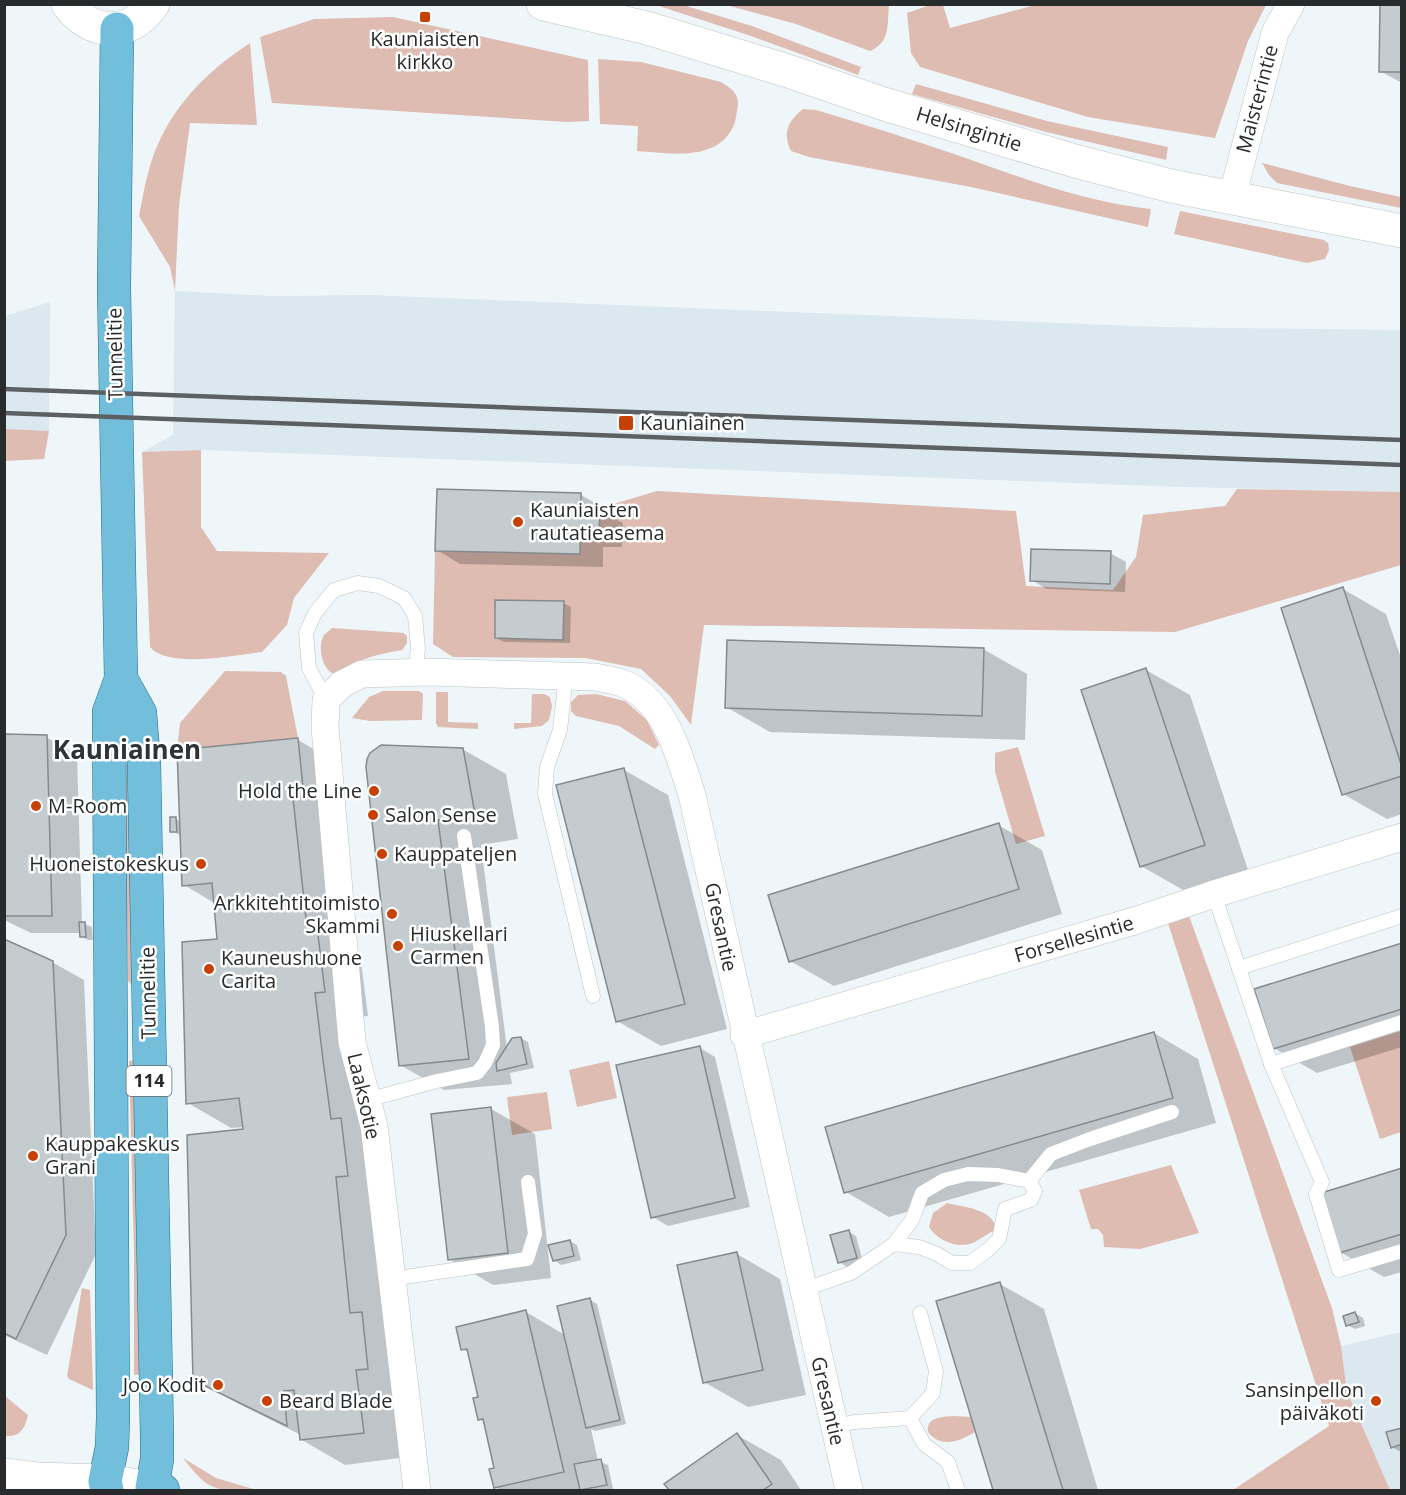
<svg xmlns="http://www.w3.org/2000/svg" width="1406" height="1495" font-family="'Open Sans',sans-serif">
	<style>
		.built { fill: #dbe8f0 }
		.green { fill: #debcb1 }
		.shadow { fill: #0003 }
		.building { fill: #c5cccf; stroke: #848a8d; stroke-width: 1.5 }
		.lines { fill: none; stroke-linecap: round; stroke-linejoin: round }
		.lane-casing { stroke: #bbc2c5; stroke-width: 15 }
		.street-casing { stroke: #bbc2c5; stroke-width: 28 }
		.secondary-casing { stroke: #bbc2c5; stroke-width: 34 }
		.primary-casing { stroke: #1c6f8e; stroke-width: 34 }
		.lane { stroke: #fff; stroke-width: 14 }
		.street { stroke: #fff; stroke-width: 27 }
		.secondary { stroke: #fff; stroke-width: 33 }
		.primary { stroke: #73bedb; stroke-width: 33 }
		.rail { stroke: #5c6062; stroke-width: 4.5 }
		.poi-dot { fill: #c74105; stroke: #fff; stroke-width: 2 }
		.labels { text-anchor: middle; stroke-width: 5; stroke-linejoin: round; paint-order: stroke }
		.shield { fill: #fff; stroke: #686b6b; stroke-width: 1.5 }
		.shield-label { font-size: 18px; font-weight: bold; fill: #282b2c }
		.poi-label { font-size: 20px; fill: #282b2c; stroke: #fff; text-anchor: start }
		.street-label { font-size: 20px; fill: #282b2c; stroke: #fff }
		.district-label { font-size: 26px; font-weight: bold; fill: #2e3336; stroke: #fff }
	</style>
	<rect width="100%" height="100%" fill="#eff6fa"/>
	<!-- built -->
	<g class="built">
		<path d="M175 291 272 296 371 295 1160 327 1401 330V492L1179 487 201 450 142 452 173 435Z"/>
		<path d="M50 302 49 431 5 429V316Z"/>
		<path d="M1401 1332V1490H1390L1347 1391 1341 1346Z"/>
	</g>
	<!-- green -->
	<g class="green">
		<path d="M933 4 943 5 950 28 1035 5H1266L1248 41 1215 138 1088 117 920 67 911 53 907 13Z"/>
		<path d="M659 5H683L752 26 861 67 858 75 751 36 659 6Z"/>
		<path d="M726 5H889C887 24 891 42 870 51L796 24Z"/>
		<path d="M393 17 588 60 589 121 568 122 272 103 260 37 314 19Z"/>
		<path d="M250 43 257 125 190 123 179 206 175 291 170 267 139 216C142 200 145 183 150 166 166 112 204 73 250 43Z"/>
		<path d="M598 59 641 62 721 82C733 89 741 96 737 111 736 117 735 124 732 129 714 162 668 153 637 151L638 126 600 124Z"/>
		<path d="M916 84 1047 121 1168 147 1166 160 1046 132 912 94Z"/>
		<path d="M803 109 816 110C864 124 910 139 957 155 1020 177 1084 202 1151 209L1148 227 971 187 809 157 791 151C782 133 788 121 803 109Z"/>
		<path d="M1262 163 1350 186 1401 197V208L1277 183 1269 175Z"/>
		<path d="M1180 211 1324 240 1328 243 1329 250 1325 259 1307 263 1174 234Z"/>
		<path d="M5 429 49 431 44 459 5 461Z"/>
		<path d="M201 450V527L217 551 329 553 294 598 287 625 262 652C234 655 169 669 150 647L142 452Z"/>
		<path d="M1237 489 1401 492V565L1175 632 704 625 691 725 670 696 641 669 585 658 453 657 433 644 435 551 580 553V535L599 534 600 508 657 491 1016 511 1026 586 1113 590 1136 557 1143 515 1225 506Z"/>
		<path d="M332 628 404 633 407 636V643L402 650C374 655 359 659 335 674 322 671 317 646 324 635 325 634 331 629 332 628Z"/>
		<path d="M225 671 281 672 286 676 298 738 177 750 180 723Z"/>
		<path d="M383 691H419L423 694 422 720 370 721 352 718 369 697Z"/>
		<path d="M436 692H448V722L478 723V729L438 727 436 723Z"/>
		<path d="M532 694H544L550 697 552 706 549 720 542 726 514 729V723H531Z"/>
		<path d="M596 694 625 701 647 720 659 745 655 749 619 726 576 716 571 711V702L578 695Z"/>
		<path d="M1018 747 1045 836 1016 844 995 772V753Z"/>
		<path d="M125 764H133L134 982 131 984 128 981Z"/>
		<path d="M1189 916 1332 1308 1341 1346 1347 1391 1390 1490H1233L1329 1426 1168 923Z"/>
		<path d="M1401 1031V1132L1380 1139 1350 1047Z"/>
		<path d="M135 1060 142 1374 134 1375V1253L129 1061Z"/>
		<path d="M609 1061 617 1098 577 1107 569 1070Z"/>
		<path d="M547 1092 552 1129 512 1135 507 1097Z"/>
		<path d="M1171 1165 1199 1233 1140 1249 1104 1247 1103 1235 1098 1229H1091L1079 1190Z"/>
		<path d="M947 1203C963 1207 995 1209 996 1230 988 1233 982 1238 975 1242 959 1250 938 1241 929 1227L933 1213Z"/>
		<path d="M82 1288 90 1290 93 1390 69 1379 67 1376Z"/>
		<path d="M5 1396 28 1415C25 1429 20 1437 5 1436Z"/>
		<path d="M954 1416 971 1417 975 1432C960 1441 941 1449 928 1432 926 1417 942 1417 954 1416Z"/>
		<path d="M183 1458 216 1478 257 1490C215 1491 209 1492 183 1458Z"/>
	</g>
	<!-- shadow -->
	<g class="shadow">
		<path d="M1402 7V83L1380 71Z"/>
		<path d="M581 495 604 508V513L623 523 622 547H603V567L460 564 437 550Z"/>
		<path d="M1110 553 1126 562 1125 592 1047 589 1031 580Z"/>
		<path d="M1343 589 1386 614 1402 661V814L1387 819 1343 794Z"/>
		<path d="M563 603 571 607 570 643 504 642 496 638Z"/>
		<path d="M983 649 1027 674 1025 740 770 732 726 707Z"/>
		<path d="M1146 670 1190 695 1248 870 1185 891 1141 866Z"/>
		<path d="M4 736 46 737 77 755 82 923 92 927 93 940H88L81 936V933H31L4 920Z"/>
		<path d="M298 740 341 765 347 821 336 822 350 948 360 954 368 1016 358 1017 407 1457 345 1465 302 1440 301 1435 239 1404 195 1379 244 1130V1127L231 1128 188 1103 219 941 216 904 184 885 182 836 172 831 176 819 181 822Z"/>
		<path d="M462 749 506 774 518 839 481 845 507 1049 521 1038 528 1042 534 1068 510 1073 512 1084 444 1090 400 1065 367 767Z"/>
		<path d="M624 770 668 795 727 1029 661 1046 617 1021Z"/>
		<path d="M998 825 1042 850 1062 914 834 986 790 961Z"/>
		<path d="M4 941 52 962 84 980 96 1254 47 1355 4 1335Z"/>
		<path d="M1402 945V1047L1317 1073 1274 1048Z"/>
		<path d="M1154 1033 1198 1059 1216 1123 889 1217 846 1192Z"/>
		<path d="M700 1048 715 1057 750 1207 668 1226 653 1217Z"/>
		<path d="M491 1109 535 1134 551 1278 493 1285 449 1259Z"/>
		<path d="M1402 1170V1272L1384 1277 1340 1252Z"/>
		<path d="M849 1232 856 1236 863 1262 847 1267 839 1262Z"/>
		<path d="M570 1241 577 1245 581 1260 561 1265 554 1260Z"/>
		<path d="M737 1254 780 1279 806 1395 748 1407 704 1382Z"/>
		<path d="M1000 1284 1044 1309 1098 1490H994L938 1302Z"/>
		<path d="M590 1300 597 1304 626 1424 595 1431 591 1429 598 1461 608 1465 613 1489 501 1490 495 1487 496 1469 485 1422 479 1419 480 1398 470 1354 463 1349 526 1312 565 1335Z"/>
		<path d="M1355 1313 1363 1318 1365 1326 1355 1329 1347 1325Z"/>
		<path d="M1402 1429V1450L1399 1451 1392 1447Z"/>
		<path d="M737 1435 781 1460 801 1490H670L666 1484Z"/>
	</g>
	<!-- building -->
	<g class="building">
		<path d="M1380 5H1402V72H1379Z"/>
		<path d="M437 489 581 493V508H600L599 535H580V554L435 551Z"/>
		<path d="M1031 549 1111 551 1110 584 1030 581Z"/>
		<path d="M1343 587 1402 767V776L1342 795 1281 608Z"/>
		<path d="M495 600 564 601 563 640 495 638Z"/>
		<path d="M727 640 984 648 982 716 725 708Z"/>
		<path d="M1146 668 1205 845 1140 867 1081 690Z"/>
		<path d="M4 734 47 735 52 916H4Z"/>
		<path d="M298 738 304 797 293 798 307 928 317 927 325 992 315 993 323 1060 331 1119 341 1118 348 1176 336 1177 350 1313 362 1312 368 1369 356 1370 364 1433 300 1440 294 1390 284 1391 287 1426 193 1380 187 1135 243 1129 239 1098 186 1104 182 942 217 939 212 883 182 886 177 750Z"/>
		<path d="M381 745 463 748 475 814 438 820 469 1059 399 1066 366 767 367 759 370 753Z"/>
		<path d="M624 768 685 1004 616 1022 556 785Z"/>
		<path d="M170 817H176L177 832H170Z"/>
		<path d="M999 823 1019 889 789 962 768 895Z"/>
		<path d="M79 922H85L86 937H80Z"/>
		<path d="M4 939 53 961 66 1235 16 1339 4 1333Z"/>
		<path d="M1402 943V1009L1273 1049 1254 989Z"/>
		<path d="M1154 1032 1173 1098 844 1193 825 1127Z"/>
		<path d="M521 1037 527 1064 497 1071 496 1063 512 1038Z"/>
		<path d="M700 1046 735 1198 651 1218 616 1065Z"/>
		<path d="M491 1107 508 1253 448 1260 431 1114Z"/>
		<path d="M1402 1168V1234L1339 1253 1321 1193Z"/>
		<path d="M849 1230 857 1258 838 1263 830 1235Z"/>
		<path d="M570 1240 574 1256 553 1261 548 1245Z"/>
		<path d="M737 1252 763 1370 703 1383 677 1265Z"/>
		<path d="M1000 1282 1017 1340 1063 1490H993L936 1301Z"/>
		<path d="M590 1298 620 1420 586 1428 557 1306Z"/>
		<path d="M526 1310 564 1472 494 1488 489 1469 494 1468 483 1419 478 1420 473 1398 478 1397 467 1349 461 1350 456 1327Z"/>
		<path d="M1355 1312 1359 1322 1346 1326 1343 1316Z"/>
		<path d="M1402 1428V1444L1391 1448 1386 1432Z"/>
		<path d="M737 1433 772 1484 763 1490H669L664 1484Z"/>
		<path d="M601 1459 607 1485 580 1490 574 1464Z"/>
	</g>
	<g class="lines">
		<!-- lane casing -->
		<g class="lane-casing">
			<g id="lane">
				<path d="M566 675 560 730 547 767 545 794 593 996"/>
				<path d="M326 700 309 668 306 633 315 613 334 590 358 583 379 586 404 598 415 616 418 649 415 672"/>
				<path d="M1214 894 1271 1064 1322 1182 1316 1194 1339 1270 1402 1251"/>
				<path d="M1239 968 1402 916"/>
				<path d="M1271 1064 1402 1022"/>
				<path d="M367 1100 437 1081 477 1073 485 1063 493 1045 492 1027 464 836"/>
				<path d="M1029 1181 1051 1154 1090 1139 1172 1112"/>
				<path d="M391 1279 527 1259 535 1234 528 1182"/>
				<path d="M803 1290 851 1273 894 1244 912 1220 922 1193 944 1180 968 1174 998 1175 1029 1181 1035 1191 1031 1200 1005 1209 999 1239 989 1249 970 1263H952L937 1254 919 1247 894 1244"/>
				<path d="M910 1418 933 1393 936 1371 920 1313"/>
				<path d="M834 1427 854 1422 910 1418 924 1444 948 1462 958 1490"/>
			</g>
		</g>
		<!-- street casing -->
		<g class="street-casing">
			<g id="street">
				<path d="M1232 197 1275 33 1291 4"/>
				<path d="M744 1035 1134 921 1214 894 1402 837"/>
				<path d="M417 1490 374 1126 352 1042 325 727 326 700 342 684 362 674 429 672 595 677C604 679 614 680 622 683 666 700 679 755 692 795L849 1490"/>
			</g>
		</g>
		<!-- secondary casing -->
		<g class="secondary-casing">
			<g id="secondary">
				<path d="M68 4C91 36 130 38 153 4"/>
				<path d="M543 4 647 28 788 71 884 104 1075 161 1171 186 1402 231"/>
				<path d="M4 1475 37 1479 105 1481 152 1488"/>
			</g>
		</g>
		<!-- primary casing -->
		<g class="primary-casing">
			<g id="primary">
				<path d="M121 679 140 713 144 763 157 1436V1459L152 1488 163 1490"/>
				<path d="M107 1490 105 1481 112 1447 113 1418 109 712 121 679 114 288 117 29"/>
			</g>
		</g>
		<!-- lane -->
		<use href="#lane" class="lane"/>
		<!-- street -->
		<use href="#street" class="street"/>
		<!-- secondary -->
		<use href="#secondary" class="secondary"/>
		<!-- primary -->
		<use href="#primary" class="primary"/>
		<!-- rail -->
		<g class="rail">
			<path d="M4 389 1402 440"/>
			<path d="M4 413 1402 465"/>
		</g>
	</g>
	<!-- markers -->
	<g class="poi-dot">
		<rect x="419" y="11" width="12" height="12" rx="3"/>
		<rect x="618" y="415" width="16" height="16" rx="3"/>
		<circle cx="518" cy="522" r="6"/>
		<circle cx="374" cy="791" r="6"/>
		<circle cx="36" cy="806" r="6"/>
		<circle cx="373" cy="815" r="6"/>
		<circle cx="382" cy="854" r="6"/>
		<circle cx="201" cy="864" r="6"/>
		<circle cx="392" cy="914" r="6"/>
		<circle cx="398" cy="946" r="6"/>
		<circle cx="209" cy="969" r="6"/>
		<circle cx="33" cy="1156" r="6"/>
		<circle cx="218" cy="1385" r="6"/>
		<circle cx="267" cy="1401" r="6"/>
		<circle cx="1376" cy="1401" r="6"/>
	</g>
	<g class="labels">
		<!-- shield labels -->
		<rect class="shield" x="126.5" y="1066" width="45" height="30" rx="4.5"/>
		<g class="shield-label">
			<text x="149" y="1087">114</text>
		</g>
		<!-- poi labels -->
		<g class="poi-label">
			<text x="425" y="46" text-anchor="middle">Kauniaisten<tspan x="425" dy="23">kirkko</tspan></text>
			<text x="640" y="430">Kauniainen</text>
			<text x="530" y="517">Kauniaisten<tspan x="530" dy="23">rautatieasema</tspan></text>
			<text x="362" y="798" text-anchor="end">Hold the Line</text>
			<text x="48" y="813">M-Room</text>
			<text x="385" y="822">Salon Sense</text>
			<text x="394" y="861">Kauppateljen</text>
			<text x="189" y="871" text-anchor="end">Huoneistokeskus</text>
			<text x="380" y="910" text-anchor="end">Arkkitehtitoimisto<tspan x="380" dy="23">Skammi</tspan></text>
			<text x="410" y="941">Hiuskellari<tspan x="410" dy="23">Carmen</tspan></text>
			<text x="221" y="965">Kauneushuone<tspan x="221" dy="23">Carita</tspan></text>
			<text x="45" y="1151">Kauppakeskus<tspan x="45" dy="23">Grani</tspan></text>
			<text x="206" y="1392" text-anchor="end">Joo Kodit</text>
			<text x="1364" y="1397" text-anchor="end">Sansinpellon<tspan x="1364" dy="23">päiväkoti</tspan></text>
			<text x="279" y="1408">Beard Blade</text>
		</g>
		<!-- street labels -->
		<g class="street-label">
			<text transform="translate(1257 99) rotate(-75)" y="7">Maisterintie</text>
			<text transform="translate(969 129) rotate(17)" y="7">Helsingintie</text>
			<text transform="translate(115 354) rotate(-91)" y="7">Tunnelitie</text>
			<text transform="translate(721 927) rotate(78)" y="7">Gresantie</text>
			<text transform="translate(1074 939) rotate(-16)" y="7">Forsellesintie</text>
			<text transform="translate(148 993) rotate(-91)" y="7">Tunnelitie</text>
			<text transform="translate(364 1096) rotate(77)" y="7">Laaksotie</text>
			<text transform="translate(828 1401) rotate(77)" y="7">Gresantie</text>
		</g>
		<!-- district labels -->
		<g class="district-label">
			<text x="127" y="759">Kauniainen</text>
		</g>
	</g>
	<!-- border -->
	<rect width="1406" height="1495" fill="none" stroke="#282b2c" stroke-width="12"/>
</svg>
